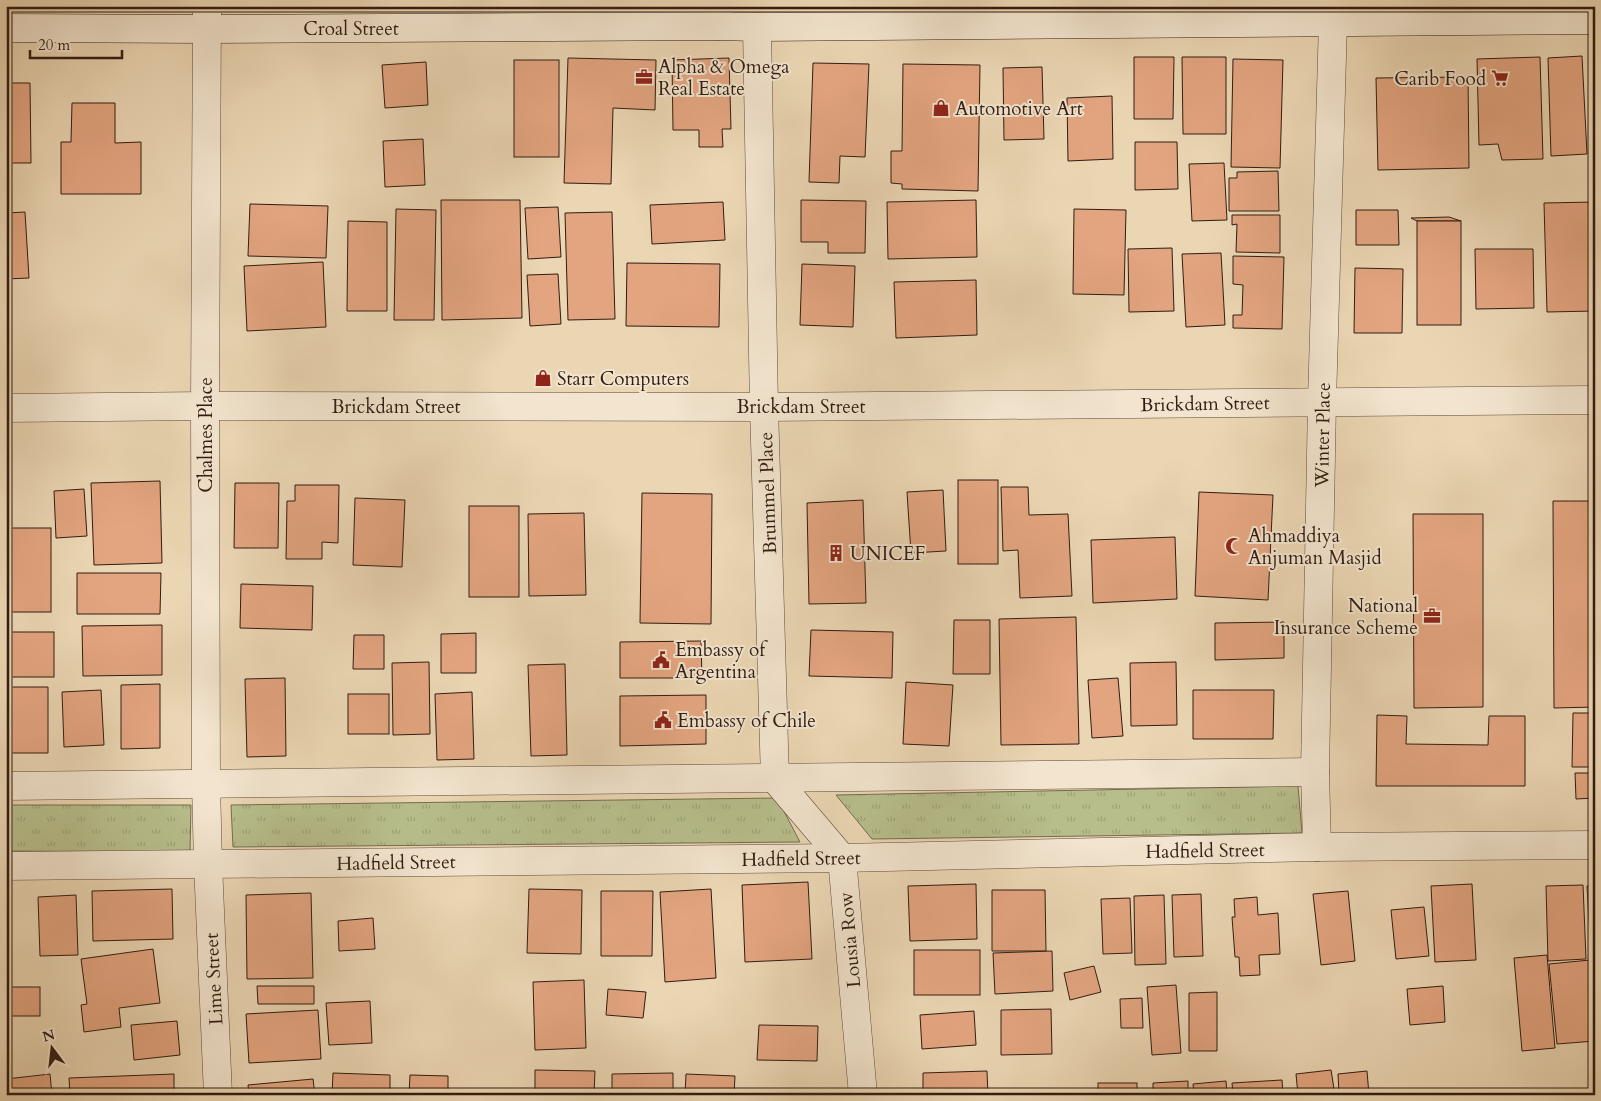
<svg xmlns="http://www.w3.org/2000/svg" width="1601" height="1101" font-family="Cardo,serif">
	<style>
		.grass { fill: url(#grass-tufts); stroke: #746d4f }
		.building { fill: #e3a580; stroke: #311c12 }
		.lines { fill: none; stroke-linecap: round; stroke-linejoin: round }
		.street-casing { stroke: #604a3a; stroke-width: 29 }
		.secondary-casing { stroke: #311c12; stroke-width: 29 }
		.street { stroke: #f2e4ce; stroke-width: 28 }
		.secondary { stroke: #f2e4ce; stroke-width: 28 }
		.labels { text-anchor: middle; stroke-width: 4; stroke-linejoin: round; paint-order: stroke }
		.street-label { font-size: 19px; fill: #311c12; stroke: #f2e4ce }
		.poi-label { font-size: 19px; fill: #311c12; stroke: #f2e4ce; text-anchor: start }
	</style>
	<defs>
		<pattern id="grass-tufts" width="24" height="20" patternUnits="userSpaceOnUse" patternTransform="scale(1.25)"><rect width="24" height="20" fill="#b7be8c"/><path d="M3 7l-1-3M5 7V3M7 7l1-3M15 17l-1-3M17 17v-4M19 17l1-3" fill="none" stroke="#9ea378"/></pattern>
	</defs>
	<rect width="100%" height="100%" fill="#ebd6b3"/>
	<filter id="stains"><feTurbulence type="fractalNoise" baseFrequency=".004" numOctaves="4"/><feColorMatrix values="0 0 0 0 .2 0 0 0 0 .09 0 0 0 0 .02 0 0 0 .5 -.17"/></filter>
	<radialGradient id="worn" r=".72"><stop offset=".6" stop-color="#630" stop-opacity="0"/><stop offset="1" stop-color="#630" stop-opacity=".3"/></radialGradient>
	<!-- grass -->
	<g class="grass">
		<path d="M1298 786 1302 833 872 839 836 795Z"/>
		<path d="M777 798 800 842 233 847 231 805Z"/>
		<path d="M6 805H191L190 852 6 851Z"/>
	</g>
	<!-- building -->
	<g class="building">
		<path d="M1582 56 1587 154 1551 156 1548 58Z"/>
		<path d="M1134 57H1174L1173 119H1134Z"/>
		<path d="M1182 57H1226V134H1183Z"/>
		<path d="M1540 57 1543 159 1502 160 1498 144 1479 145 1477 59Z"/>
		<path d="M568 58 656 60 655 110 613 108 611 184 564 183Z"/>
		<path d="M729 58 731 129H722L723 147H699V130H673L672 60Z"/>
		<path d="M1233 59 1283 60 1280 168 1231 167Z"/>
		<rect x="514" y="60" width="45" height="97"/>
		<path d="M426 62 428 105 385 108 382 65Z"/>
		<path d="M813 63 869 64 865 157 840 156 839 183 809 182Z"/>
		<path d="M903 64 980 65 978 191 902 189V184L891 183V151H902Z"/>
		<path d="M1042 67 1044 139 1004 140 1003 68Z"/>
		<path d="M1468 77 1469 168 1378 170 1376 78Z"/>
		<path d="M6 83H30L31 163H6Z"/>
		<path d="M1112 96 1113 159 1068 161 1067 98Z"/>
		<path d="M72 103H115V143L141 142V194H61V142H71Z"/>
		<path d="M423 139 425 185 385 187 383 141Z"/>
		<path d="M1135 142H1177L1178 189 1135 190Z"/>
		<path d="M1224 163 1227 220 1192 221 1189 164Z"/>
		<path d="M1278 171 1279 211H1229V178H1237V172Z"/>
		<path d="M441 200H520L522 318 442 320Z"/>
		<path d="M801 200 866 201 865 253H828V242H801Z"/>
		<path d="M976 200 977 257 888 259 887 202Z"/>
		<path d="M723 202 725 240 652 244 650 205Z"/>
		<path d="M1595 202V311L1547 312 1544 203Z"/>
		<path d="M250 204 328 206 326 258 248 256Z"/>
		<path d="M558 207 561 257 528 259 525 208Z"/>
		<path d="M396 209 436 210 434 320H394Z"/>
		<path d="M1074 209 1126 210 1124 295 1073 294Z"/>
		<path d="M1356 210H1398L1399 245H1356Z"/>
		<path d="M25 212 29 278 6 279V213Z"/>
		<path d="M612 212 615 319 568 320 565 213Z"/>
		<path d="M1232 215H1280V253L1236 252 1237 224 1232 225Z"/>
		<path d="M1449 217 1461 221H1417L1411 218Z"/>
		<path d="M348 221 387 222V311H347Z"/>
		<rect x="1417" y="221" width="44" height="104"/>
		<path d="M1172 248 1174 311 1129 312 1128 249Z"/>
		<path d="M1475 249H1533L1534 308 1476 309Z"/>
		<path d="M1221 253 1225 325 1186 327 1182 254Z"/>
		<path d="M1233 256 1284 257 1282 329 1233 328V315H1242L1243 285 1233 284Z"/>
		<path d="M323 262 326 327 247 331 244 266Z"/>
		<path d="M627 263 720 264 719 327 626 326Z"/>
		<path d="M802 264 855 266 853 327 800 325Z"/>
		<path d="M1355 268 1403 269 1402 333H1354Z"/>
		<path d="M558 274 561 324 530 326 527 275Z"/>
		<path d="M976 280 977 335 896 338 894 282Z"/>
		<rect x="958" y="480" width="40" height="84"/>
		<path d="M160 481 162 563 94 565 91 483Z"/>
		<path d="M235 483H279L278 548H234Z"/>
		<path d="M295 485H339L338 543 322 542V559H286L287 501H295Z"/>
		<path d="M1001 487H1028L1029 515 1068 514 1072 596 1020 598 1018 550 1003 551Z"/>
		<path d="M84 489 87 536 56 538 54 491Z"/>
		<path d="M943 490 946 551 911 553 907 492Z"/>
		<path d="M1199 492 1273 495 1268 600 1195 596Z"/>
		<path d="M642 493 712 494 711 624 640 623Z"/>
		<path d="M355 498 405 500 402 567 353 565Z"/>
		<path d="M863 500 866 603 809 604 807 503Z"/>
		<path d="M1553 501H1595V707L1554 708Z"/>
		<rect x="469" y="506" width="50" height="91"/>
		<path d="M584 513 586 595 529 596 528 514Z"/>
		<path d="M1413 514H1483V707L1414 708Z"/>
		<rect x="6" y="528" width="45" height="84"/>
		<path d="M1175 537 1177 599 1093 603 1091 540Z"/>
		<path d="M77 573H161L160 614H77Z"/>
		<path d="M241 584 313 586 312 630 240 628Z"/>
		<path d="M1076 617 1079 744 1001 745 999 619Z"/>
		<path d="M954 620H990V674H953Z"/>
		<path d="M1284 622V658L1215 660V623Z"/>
		<path d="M162 625V675L83 676 82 626Z"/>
		<path d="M811 630 893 632 892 678 809 676Z"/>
		<rect x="6" y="632" width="48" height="45"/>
		<path d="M476 633V673H441V634Z"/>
		<path d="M354 635H384V669H353Z"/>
		<path d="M701 641 702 678H620V642Z"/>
		<path d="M429 662 430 734 393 735 392 663Z"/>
		<path d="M1176 662 1177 725 1131 726 1130 663Z"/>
		<path d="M565 664 567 755 531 756 528 665Z"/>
		<path d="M285 678 286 756 247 757 245 679Z"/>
		<path d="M1118 678 1123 736 1092 738 1088 680Z"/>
		<path d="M906 682 953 685 949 746 903 744Z"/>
		<path d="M160 684V748L121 749V685Z"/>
		<path d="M10 687H48V753H9Z"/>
		<path d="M101 690 104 745 64 747 62 692Z"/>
		<path d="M1193 690H1274L1273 739H1193Z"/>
		<path d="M472 692 474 759 437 760 435 694Z"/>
		<rect x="348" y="694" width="41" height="40"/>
		<path d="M706 695V744L620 746V696Z"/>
		<path d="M1573 713H1595V767H1572Z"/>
		<path d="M1377 715 1407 716 1406 744 1488 745 1489 716H1525V786H1376Z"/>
		<path d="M1575 773H1595V798L1576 799Z"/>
		<path d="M808 882 812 959 745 962 742 885Z"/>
		<path d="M976 884 977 939 910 941 908 886Z"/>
		<path d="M1472 884 1476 960 1435 962 1431 886Z"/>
		<path d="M1583 885 1586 959 1548 961 1546 886Z"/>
		<path d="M1587 886H1595V958H1591Z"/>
		<path d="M172 889 173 939 93 941 92 891Z"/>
		<path d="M529 889 582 890 581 954 527 953Z"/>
		<path d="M711 889 716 978 665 982 660 892Z"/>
		<path d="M992 890H1045L1046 951H992Z"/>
		<path d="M601 891H653L652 956H601Z"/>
		<path d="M1348 891 1355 961 1321 965 1313 894Z"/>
		<path d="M311 893 313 978 247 979 246 895Z"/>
		<path d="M1201 894 1203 956 1174 957 1172 895Z"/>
		<path d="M76 895 78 955 40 956 38 897Z"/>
		<path d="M1164 895 1166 964 1135 965 1134 896Z"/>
		<path d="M1257 897 1258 915 1278 913 1280 954 1259 955 1260 975 1240 976 1239 957H1235L1232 917H1235L1234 899Z"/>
		<path d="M1130 898 1132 953 1103 954 1101 899Z"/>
		<path d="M1424 907 1429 956 1396 959 1391 910Z"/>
		<path d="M373 918 375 949 339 951 338 921Z"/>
		<path d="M153 949 160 1003 119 1008 121 1027 84 1032 81 1005 87 1004 81 959Z"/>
		<rect x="914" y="950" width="66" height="45"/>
		<path d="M1052 951 1053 991 995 994 993 953Z"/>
		<path d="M1547 955 1555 1048 1522 1051 1514 958Z"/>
		<path d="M1590 960 1595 1011V1041L1557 1044 1549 964Z"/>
		<path d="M1094 966 1101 992 1070 1000 1064 973Z"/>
		<path d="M584 980 586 1048 535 1050 533 982Z"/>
		<path d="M1176 985 1181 1053 1152 1055 1147 987Z"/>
		<path d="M257 986H314V1004H258Z"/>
		<path d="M1443 986 1445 1022 1410 1025 1407 989Z"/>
		<rect x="6" y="987" width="34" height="29"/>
		<path d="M608 989 646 992 643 1018 606 1015Z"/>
		<path d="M1217 992V1051H1189V993Z"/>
		<path d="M1142 998 1143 1028H1121L1120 999Z"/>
		<path d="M370 1001 372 1043 329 1045 326 1003Z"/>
		<path d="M1051 1009 1052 1054 1001 1055V1010Z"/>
		<path d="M318 1010 321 1059 249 1063 246 1014Z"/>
		<path d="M974 1011 976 1045 922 1049 920 1015Z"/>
		<path d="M177 1021 180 1055 134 1060 131 1025Z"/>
		<path d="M759 1025 818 1026 817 1061 757 1060Z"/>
		<path d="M1591 1065H1595V1095H1594Z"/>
		<path d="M535 1070 595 1071 594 1095H535Z"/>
		<path d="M1331 1070 1335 1095H1298L1296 1074Z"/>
		<path d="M987 1071 988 1095H923V1073Z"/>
		<path d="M1367 1071 1369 1095H1339L1338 1074Z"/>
		<path d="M333 1073 390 1075V1095H332Z"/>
		<path d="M673 1073V1095H612V1074Z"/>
		<path d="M50 1074 52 1095H6V1079Z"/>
		<path d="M174 1074V1095H70L69 1078Z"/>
		<path d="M686 1074 735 1076 734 1095H685Z"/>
		<path d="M410 1075 448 1076V1095H409Z"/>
		<path d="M313 1079 315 1095H249L248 1085Z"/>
		<path d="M1282 1080 1283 1095H1233L1232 1083Z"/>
		<path d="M1188 1081V1095H1153V1083Z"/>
		<path d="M1226 1081 1227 1095H1194L1193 1084Z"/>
		<rect x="1098" y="1083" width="39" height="12"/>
		<path d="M1037 1092V1095H1008V1093Z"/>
	</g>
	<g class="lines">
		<!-- street casing -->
		<g class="street-casing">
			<g id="street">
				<path d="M207 6 205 406 206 784 208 864 218 1095"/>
				<path d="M718 6V26"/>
				<path d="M757 27 764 407 775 779 842 858 863 1095"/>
				<path d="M6 408 205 406 764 407 1595 400"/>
				<path d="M6 786 1315 772"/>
				<path d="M1317 847 1315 772 1322 402 1333 22"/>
				<path d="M6 866 842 858 1317 847 1595 845"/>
			</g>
		</g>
		<!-- secondary casing -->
		<g class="secondary-casing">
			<path id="secondary" d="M6 28 207 29 718 26 757 27 1595 20"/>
		</g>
		<!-- street -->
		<use href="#street" class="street"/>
		<!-- secondary -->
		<use href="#secondary" class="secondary"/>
	</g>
	<!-- icons -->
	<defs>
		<g id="office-bare" transform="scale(1.35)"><path d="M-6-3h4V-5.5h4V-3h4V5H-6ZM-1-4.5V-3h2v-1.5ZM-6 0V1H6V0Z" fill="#8f2418" stroke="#f2e4ce" stroke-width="2.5" paint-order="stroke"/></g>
		<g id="supermarket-bare" transform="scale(1.35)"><path d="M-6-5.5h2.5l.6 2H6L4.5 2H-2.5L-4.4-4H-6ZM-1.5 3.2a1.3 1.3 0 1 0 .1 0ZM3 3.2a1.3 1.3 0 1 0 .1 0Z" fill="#8f2418" stroke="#f2e4ce" stroke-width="2.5" paint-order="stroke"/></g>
		<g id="shop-bare" transform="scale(1.35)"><path d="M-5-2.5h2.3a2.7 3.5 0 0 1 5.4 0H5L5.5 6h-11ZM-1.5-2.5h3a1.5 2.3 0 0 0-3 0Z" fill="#8f2418" stroke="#f2e4ce" stroke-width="2.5" paint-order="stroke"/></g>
		<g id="mosque-bare" transform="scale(1.35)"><path d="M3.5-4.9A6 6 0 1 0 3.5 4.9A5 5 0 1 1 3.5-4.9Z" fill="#8f2418" stroke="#f2e4ce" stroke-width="2.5" paint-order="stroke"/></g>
		<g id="building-bare" transform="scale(1.35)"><path d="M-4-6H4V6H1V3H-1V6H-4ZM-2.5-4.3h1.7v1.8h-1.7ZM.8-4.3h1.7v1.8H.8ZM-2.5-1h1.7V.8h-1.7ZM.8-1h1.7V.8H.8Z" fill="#8f2418" stroke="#f2e4ce" stroke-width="2.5" paint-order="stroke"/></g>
		<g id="civic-bare" transform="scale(1.35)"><path d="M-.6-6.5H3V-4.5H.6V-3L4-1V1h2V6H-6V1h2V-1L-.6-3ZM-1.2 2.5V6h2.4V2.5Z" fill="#8f2418" stroke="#f2e4ce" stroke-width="2.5" paint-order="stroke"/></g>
	</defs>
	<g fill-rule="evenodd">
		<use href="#office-bare" x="644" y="77"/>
		<use href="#supermarket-bare" x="1500" y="78"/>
		<use href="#shop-bare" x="941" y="108"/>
		<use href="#shop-bare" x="543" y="378"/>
		<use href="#mosque-bare" x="1234" y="546"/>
		<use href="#building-bare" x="836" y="553"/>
		<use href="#office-bare" x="1432" y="616"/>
		<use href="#civic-bare" x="661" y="660"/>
		<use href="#civic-bare" x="663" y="720"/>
	</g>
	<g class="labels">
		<!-- street labels -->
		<g class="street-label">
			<text x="351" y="35">Croal Street</text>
			<text transform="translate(1205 403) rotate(-1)" y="7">Brickdam Street</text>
			<text x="396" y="413">Brickdam Street</text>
			<text x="801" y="413">Brickdam Street</text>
			<text transform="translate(205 435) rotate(-90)" y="7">Chalmes Place</text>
			<text transform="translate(1322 435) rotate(-89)" y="7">Winter Place</text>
			<text transform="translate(767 493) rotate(-92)" y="7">Brummel Place</text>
			<text transform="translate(1205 850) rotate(-1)" y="7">Hadfield Street</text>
			<text transform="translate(801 858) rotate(-1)" y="7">Hadfield Street</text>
			<text transform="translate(396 862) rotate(-1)" y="7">Hadfield Street</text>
			<text transform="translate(849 940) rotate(-95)" y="7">Lousia Row</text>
			<text transform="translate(213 979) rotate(-93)" y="7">Lime Street</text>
		</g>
		<!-- poi labels -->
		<g class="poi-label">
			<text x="658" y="73">Alpha &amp; Omega<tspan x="658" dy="22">Real Estate</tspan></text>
			<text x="1486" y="85" text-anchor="end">Carib Food</text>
			<text x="955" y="115">Automotive Art</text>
			<text x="557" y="385">Starr Computers</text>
			<text x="1248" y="542">Ahmaddiya<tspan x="1248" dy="22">Anjuman Masjid</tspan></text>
			<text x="850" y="560">UNICEF</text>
			<text x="1418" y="612" text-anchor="end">National<tspan x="1418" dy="22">Insurance Scheme</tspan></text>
			<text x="675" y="656">Embassy of<tspan x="675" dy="22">Argentina</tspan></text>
			<text x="677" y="727">Embassy of Chile</text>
		</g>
	</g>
	<!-- margin -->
	<rect width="1601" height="1101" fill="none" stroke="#ebd6b3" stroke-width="25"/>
	<rect x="8" y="8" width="1586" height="1086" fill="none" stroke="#311c12" stroke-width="2.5"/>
	<rect x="12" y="12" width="1576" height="1076" fill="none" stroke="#311c12"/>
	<!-- north arrow -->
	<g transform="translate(52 1048) rotate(345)" stroke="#f2e4ce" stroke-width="4" paint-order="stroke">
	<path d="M0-4L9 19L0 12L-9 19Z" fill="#311c12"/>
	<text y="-8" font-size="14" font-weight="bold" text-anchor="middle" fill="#311c12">N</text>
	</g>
	<!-- scale -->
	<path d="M30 50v8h92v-8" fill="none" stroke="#311c12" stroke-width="2.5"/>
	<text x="38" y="50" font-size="15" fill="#311c12" stroke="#f2e4ce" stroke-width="4" paint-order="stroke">20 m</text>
	<rect width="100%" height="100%" filter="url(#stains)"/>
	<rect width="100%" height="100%" fill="url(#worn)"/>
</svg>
